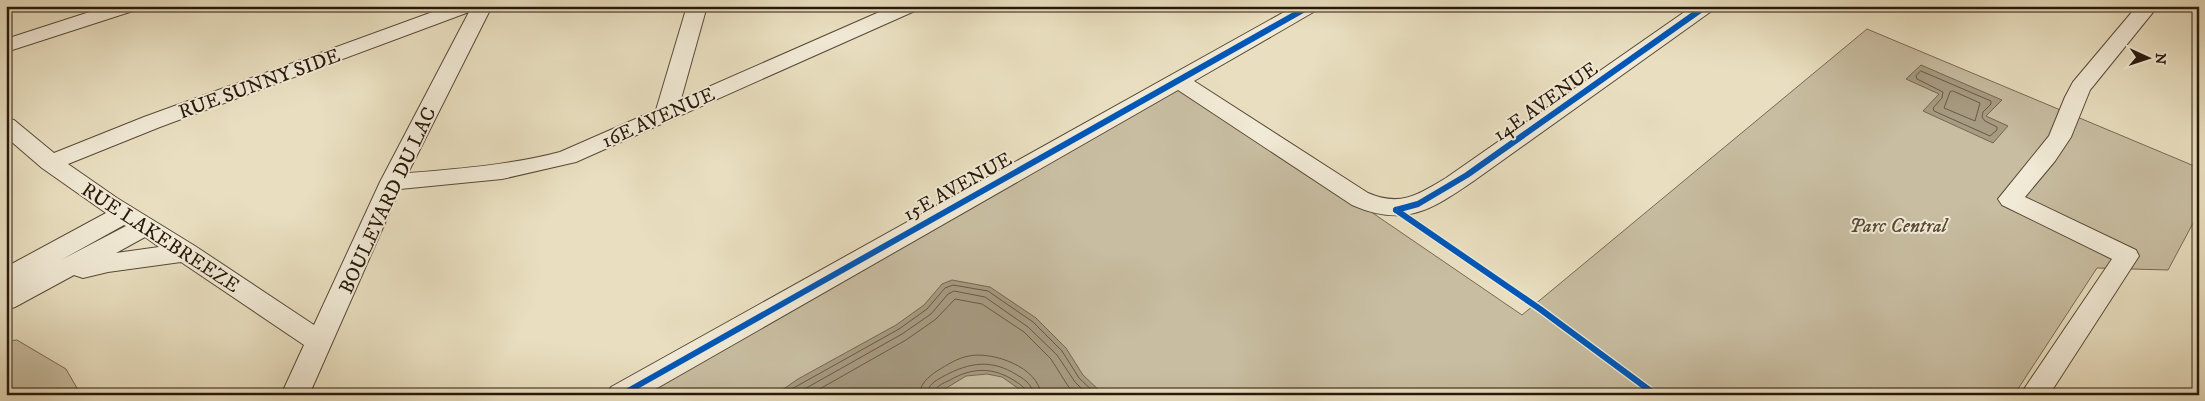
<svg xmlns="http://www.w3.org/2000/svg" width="2205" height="401" font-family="'IM FELL DW Pica',serif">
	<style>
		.green { fill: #c8bda1; stroke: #786a56 }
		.water { fill: #a79b82; stroke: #746752 }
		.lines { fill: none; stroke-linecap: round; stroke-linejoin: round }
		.shore { stroke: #685a46; stroke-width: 1 }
		.minor-casing { stroke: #584a38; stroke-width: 2 }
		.minor { fill: #f1ead6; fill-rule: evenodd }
		.cycleway-casing { stroke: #f1ead6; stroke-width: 9 }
		.cycleway { stroke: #0057b8; stroke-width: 6 }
		.labels { text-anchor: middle; stroke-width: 4; stroke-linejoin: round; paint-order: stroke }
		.street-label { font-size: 20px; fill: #28180b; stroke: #f1ead6 }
		.park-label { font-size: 20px; font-style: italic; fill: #584a38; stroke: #f1ead6 }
	</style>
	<rect width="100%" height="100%" fill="#e9dfc0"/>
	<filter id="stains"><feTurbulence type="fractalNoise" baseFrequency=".004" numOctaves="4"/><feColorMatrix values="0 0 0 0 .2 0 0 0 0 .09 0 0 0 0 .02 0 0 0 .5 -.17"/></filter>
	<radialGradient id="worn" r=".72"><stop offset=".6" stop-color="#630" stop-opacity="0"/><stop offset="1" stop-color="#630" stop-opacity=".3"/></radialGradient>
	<!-- green -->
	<g class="green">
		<path d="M1867 29 2199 168V212L2168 270 2097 268 2014 395H621L1178 80 1522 315Z"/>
		<path d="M17 340 66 369 81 395H6V341Z"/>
	</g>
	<!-- water -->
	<g class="water">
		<path d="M1921 65 2002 100 1986 116 2008 126 1993 143 1923 111 1939 94 1906 79Z"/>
		<path d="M952 280 990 287 1036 318 1066 348 1083 375 1104 395H1024L1022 391 1002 377 987 374 966 376 935 395H775L798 379 896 325 924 305 942 284Z"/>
	</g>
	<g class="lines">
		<!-- shore -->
		<g class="shore">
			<path d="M1921 71 1991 101V104L1983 112 1982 117 1985 121 1997 127V130L1990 136 1934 111 1933 108 1942 98 1943 92 1917 79 1916 76Z"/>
			<path d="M1953 91 1980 103 1975 121 1944 108 1950 92Z"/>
			<path d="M781 395 899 329 927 309 945 288 953 285 988 291 1033 322 1062 351 1079 378 1097 395"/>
			<path d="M794 395 902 334 931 314 948 294 954 291 985 297 1028 327 1057 355 1075 382 1088 395"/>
			<path d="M809 395 906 340 936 319 955 299 982 304 1024 332 1051 359 1068 386 1077 395"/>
			<path d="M919 395C921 383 927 378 937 371 947 365 957 358 969 356 992 351 1039 367 1041 395"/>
			<path d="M927 395C928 384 935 381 944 376 970 362 992 359 1017 375 1026 380 1032 385 1034 395"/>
			<path d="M933 395C935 386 942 384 950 380 973 367 993 367 1015 381 1021 385 1026 388 1028 395"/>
		</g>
		<!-- minor casing -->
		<g class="minor-casing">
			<g id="minor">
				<path d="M108 6H139L136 10 6 52V39Z"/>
				<path d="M449 6H492L408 173C459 169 510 165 560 152L656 110 687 6H707L681 99 893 6H920L917 10 576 162 502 179 400 189 309 395H281L304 345 181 262 108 272 83 278 74 275 15 307 6 310V267L106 213 42 168 6 137V118L14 120 54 153 144 117ZM469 12 380 182 314 325 195 246 117 198 68 164 160 127ZM124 225 126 226 61 260ZM145 237 159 247 116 253Z"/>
				<path d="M1295 6H1320L1317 10 1194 81 1368 193C1400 207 1418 195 1446 178L1693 6H1716L1713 10 1475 180C1431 210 1405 228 1352 205L1178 90 645 395H607L611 387Z"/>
				<path d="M2137 6H2158L2090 90 2071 137 2055 161 2025 197 2136 250 2139 256 2049 395H2020L2112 259 2002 205 1998 199 2049 136 2065 97 2073 82Z"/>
			</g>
		</g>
		<!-- minor -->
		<use href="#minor" class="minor"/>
		<!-- cycleway casing -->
		<g class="cycleway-casing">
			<g id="cycleway">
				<path d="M1396 210 1418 204 1467 175 1706 6"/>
				<path d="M1396 210 1540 309 1656 395"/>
				<path d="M621 395 1310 6"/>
			</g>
		</g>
		<!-- cycleway -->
		<use href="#cycleway" class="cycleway"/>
	</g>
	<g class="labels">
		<!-- street labels -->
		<g class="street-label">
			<text transform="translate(259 83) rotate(-20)" y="7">RUE SUNNY SIDE</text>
			<text transform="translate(1545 101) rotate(-35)" y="7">14E AVENUE</text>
			<text transform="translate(658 117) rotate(-24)" y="7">16E AVENUE</text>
			<text transform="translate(957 186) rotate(-29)" y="7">15E AVENUE</text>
			<text transform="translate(387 200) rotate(-65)" y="7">BOULEVARD DU LAC</text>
			<text transform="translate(161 237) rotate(33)" y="7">RUE LAKEBREEZE</text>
		</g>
		<!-- park labels -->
		<g class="park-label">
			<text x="1898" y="232">Parc Central</text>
		</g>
	</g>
	<!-- margin -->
	<rect width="2205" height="401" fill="none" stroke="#e9dfc0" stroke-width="25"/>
	<rect x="8" y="8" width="2190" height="386" fill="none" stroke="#28180b" stroke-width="2.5"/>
	<rect x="12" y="12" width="2180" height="376" fill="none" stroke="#28180b"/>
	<!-- north arrow -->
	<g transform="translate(2148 58) rotate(93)" stroke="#f1ead6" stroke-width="4" paint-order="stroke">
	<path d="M0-4L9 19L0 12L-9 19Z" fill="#28180b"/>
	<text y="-8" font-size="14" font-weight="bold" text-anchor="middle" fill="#28180b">N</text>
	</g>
	<rect width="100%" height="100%" filter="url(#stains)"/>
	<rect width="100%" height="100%" fill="url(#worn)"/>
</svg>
